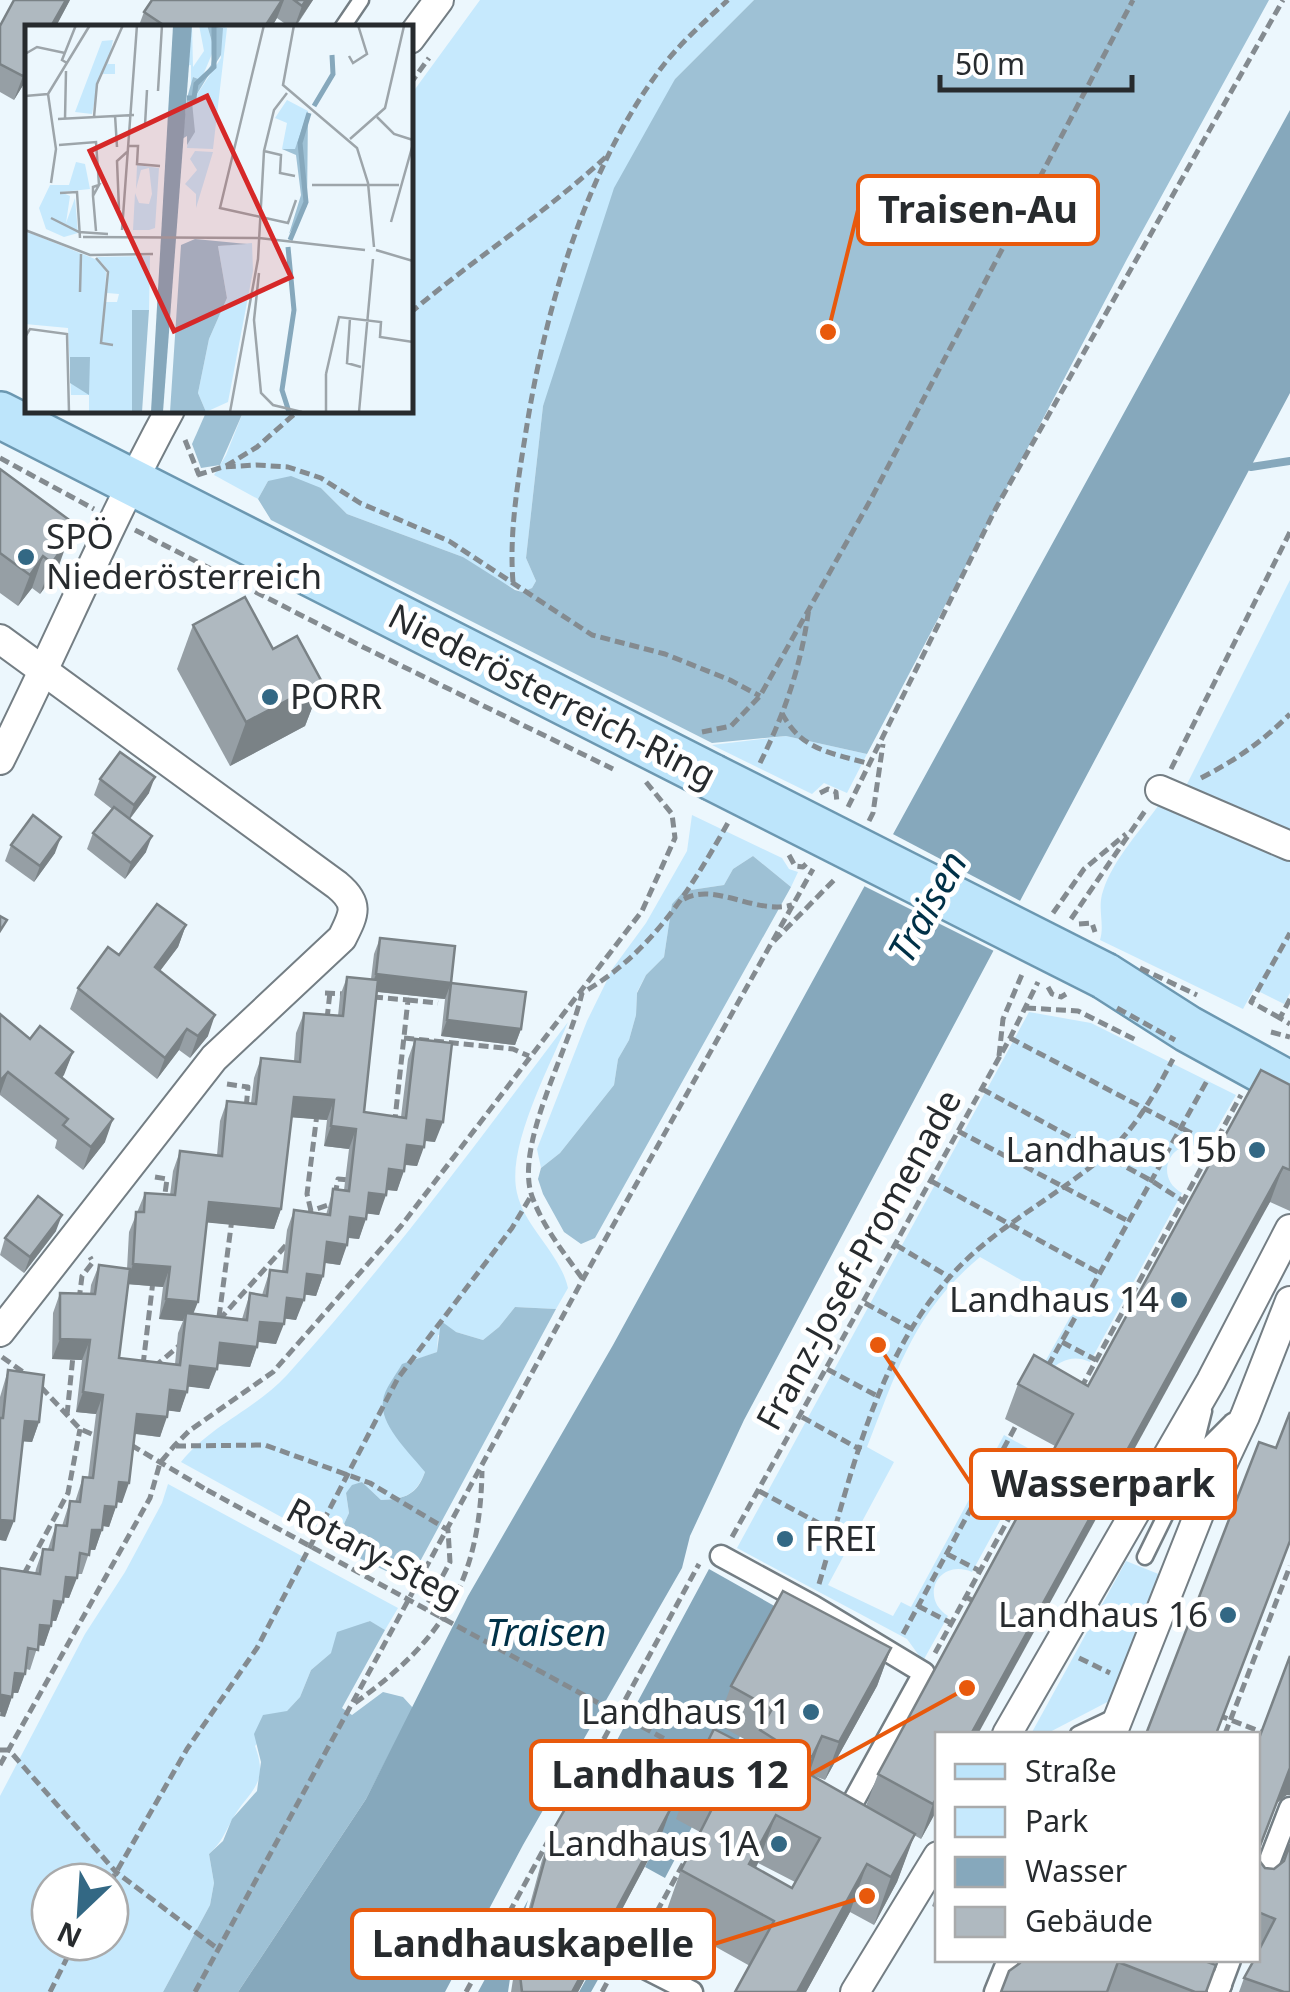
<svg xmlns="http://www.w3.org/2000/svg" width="1290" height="1992" font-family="'Noto Sans',sans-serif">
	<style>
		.green { fill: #c6e9fd; fill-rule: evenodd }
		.forest { fill: #9ec1d5 }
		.water { fill: #86a8bc }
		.pier { fill: #ecf7fd }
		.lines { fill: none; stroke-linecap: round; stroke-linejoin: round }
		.stream { stroke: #86a8bc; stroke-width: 8 }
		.service-casing { stroke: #747e84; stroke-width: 19 }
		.pedestrian-casing { stroke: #747e84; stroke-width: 25 }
		.minor-casing { stroke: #747e84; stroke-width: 32 }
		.primary-casing { stroke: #6c98b1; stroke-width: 50 }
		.path { stroke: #848b90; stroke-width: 5; stroke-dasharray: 10 5; stroke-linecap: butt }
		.service { stroke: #fff; stroke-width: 14 }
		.pedestrian { stroke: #fff; stroke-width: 20 }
		.minor { stroke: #fff; stroke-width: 28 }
		.primary { stroke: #bde5fb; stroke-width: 45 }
		.primary-bridge-casing { stroke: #6c98b1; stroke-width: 50; stroke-linecap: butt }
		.path-bridge { stroke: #848b90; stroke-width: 5; stroke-dasharray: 10 5; stroke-linecap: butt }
		.primary-bridge { stroke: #bde5fb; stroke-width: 45 }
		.wall { fill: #969fa5; fill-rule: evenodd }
		.shaded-wall { fill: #7a8286 }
		.building { fill: #afb9c0; stroke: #7a8286; stroke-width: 2.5; fill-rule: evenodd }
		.poi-dot { fill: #336884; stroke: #fff; stroke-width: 4 }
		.labels { text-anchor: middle; stroke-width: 10; stroke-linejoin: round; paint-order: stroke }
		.poi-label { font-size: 35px; fill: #272b2e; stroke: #fff; text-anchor: end }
		.street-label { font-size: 35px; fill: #272b2e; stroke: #fff }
		.water-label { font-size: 38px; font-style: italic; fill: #003147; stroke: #fff }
		.inset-river { fill: none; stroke: #86a8bc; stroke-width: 5 }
		.inset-road { fill: none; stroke: #9da5aa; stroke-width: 2.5 }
		.view { fill: #d62828; fill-opacity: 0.15; stroke: #d62828; stroke-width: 5 }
		.inset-edge { fill: none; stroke: #272b2e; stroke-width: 5 }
		.leader { fill: none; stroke: #e8590c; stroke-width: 4 }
		.callout-dot { fill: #e8590c; stroke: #fff; stroke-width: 4 }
		.callout { fill: #fff; stroke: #e8590c; stroke-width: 4 }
		.callout-label { font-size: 38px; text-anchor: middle; font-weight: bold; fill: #272b2e }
	</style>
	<rect width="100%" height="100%" fill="#ecf7fd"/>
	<!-- green -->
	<g class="green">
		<path d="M480 0H754L675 79 543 406 526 558 536 581 532 588 522 592 489 576 463 557 347 514 321 488 268 481 258 499 214 475 226 455 244 410H410V96Z"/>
		<path d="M1290 580V832L1186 786Z"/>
		<path d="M786 736 867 754 847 793 824 783 812 794 712 745Z"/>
		<path d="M1161 802 1290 856V993L1284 1004 1254 989 1243 1009 1100 940C1105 924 1097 908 1103 891 1113 859 1142 829 1161 802Z"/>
		<path d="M692 815 782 858 789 869 798 872 791 887 753 856 733 869 724 885 684 891 672 904 664 957 646 975 637 992 636 1015 629 1040 618 1059 614 1085 560 1153 541 1168 537 1149 587 1021 613 968 646 923 687 851Z"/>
		<path d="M1029 1012 1091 1023 1236 1095 1205 1149C1173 1133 1151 1176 1182 1193L1090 1362C1062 1349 1046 1375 1027 1394L1074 1310 980 1257C913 1313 898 1369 867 1447L894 1462 828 1585 893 1616 901 1602 911 1607 1004 1435 1037 1453 972 1572C938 1558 919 1598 948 1616L923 1661 907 1639 737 1548Z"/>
		<path d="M568 1022C550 1066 506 1147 517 1193 525 1228 560 1253 568 1288L556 1309 515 1307 499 1327 483 1340 456 1332 438 1335 437 1352 402 1365 425 1472C416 1495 405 1499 381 1500L362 1482 346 1493 349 1513 334 1546 181 1462C211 1425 256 1409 287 1375 387 1265 478 1141 568 1022Z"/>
		<path d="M168 1484 398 1608 385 1630 369 1621 311 1670 300 1697 255 1746C270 1786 248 1790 232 1820 224 1834 222 1842 209 1854L214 1883 210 1905 163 1992H0V1796L85 1634 125 1572 162 1503ZM50 1882H110V1942H50Z"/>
		<path d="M1126 1561 1161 1575 1115 1698 1046 1734H1031Z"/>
	</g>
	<!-- forest -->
	<g class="forest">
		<path d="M754 0H1269L1127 259 867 754 786 736 712 743 271 520 258 499 268 481 291 476 321 488 347 514 463 557 515 590 522 592 532 588 536 581 526 558 543 406 614 188 675 79Z"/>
		<path d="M207 410H244L220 465 201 468 192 444Z"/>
		<path d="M753 856 791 887 595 1238 581 1244 564 1232 543 1194 538 1179 541 1168 560 1153 614 1085 618 1059 629 1040 636 1015 637 993 646 975 664 957 672 904 684 891 724 885 733 869Z"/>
		<path d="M515 1307 556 1309 409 1582 334 1546 349 1513 346 1493 352 1485 362 1482 381 1500C405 1499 417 1495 425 1472 411 1454 379 1425 383 1401 384 1389 396 1375 402 1364L437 1352 441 1321 456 1332 483 1340 499 1327Z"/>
		<path d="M370 1621 385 1630 342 1708 352 1715 383 1692 403 1697 413 1708 366 1799 238 1992H163L210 1905 214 1883 209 1854 223 1841 232 1819 257 1791 261 1762 254 1734 263 1715 287 1711 300 1697 311 1670 331 1653 337 1632Z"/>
	</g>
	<!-- water -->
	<g class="water">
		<path d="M1290 110V393L744 1420 690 1536 682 1568 523 1845 445 1992H238L366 1799 468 1596 613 1345Z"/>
		<path d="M709 1569 801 1621 665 1878 645 1867 661 1834 594 1783Z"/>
		<path d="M528 1900 515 1945 508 1992H478Z"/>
		<path d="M622 1915 637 1924 606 1979 600 1976 591 1992H579Z"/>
	</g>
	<!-- pier -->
	<path class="pier" d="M889 832 1024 903 998 953 860 884Z"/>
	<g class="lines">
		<!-- stream -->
		<path class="stream" d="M1251 467 1290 461"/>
		<!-- service casing -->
		<g class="service-casing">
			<g id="service">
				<path d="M342 28 361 0"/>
				<path d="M1191 1462 1232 1421"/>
				<path d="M1145 1557 1191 1463 1204 1411"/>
				<path d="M1078 1734 1118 1715"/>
			</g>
		</g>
		<!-- pedestrian casing -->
		<g class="pedestrian-casing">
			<g id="pedestrian">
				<path d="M721 1556 813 1606 924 1673 841 1824"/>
				<path d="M1258 1891 1290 1808"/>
				<path d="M1154 1960 1221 1985"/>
				<path d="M641 1966 692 1992"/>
				<path d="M995 1992 1008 1960"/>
				<path d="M1218 1992 1230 1960"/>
			</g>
		</g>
		<!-- minor casing -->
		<g class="minor-casing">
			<g id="minor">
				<path d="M410 39 439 0"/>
				<path d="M0 639 337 885C360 904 354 914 342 938L214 1058 0 1332"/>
				<path d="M0 760C58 644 108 524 170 410"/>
				<path d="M1160 790 1290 846"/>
				<path d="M1007 1734 1211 1381 1290 1229"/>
				<path d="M1112 1734 1201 1509 1245 1416 1290 1301"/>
				<path d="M855 1992 938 1856"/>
			</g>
		</g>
		<!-- primary casing -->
		<g class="primary-casing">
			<g id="primary">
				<path d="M0 415 712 777"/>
				<path d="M1105 976 1188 1029 1290 1085"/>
			</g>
		</g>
		<!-- path -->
		<g class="path">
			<path d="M410 84 429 58"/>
			<path d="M410 313C475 258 547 212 609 154"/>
			<path d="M185 440 199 475"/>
			<path d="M0 458 94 509"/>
			<path d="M226 466 257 447 299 410"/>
			<path d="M197 475 223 467 256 465 288 467 321 478 360 503 449 541 592 635 665 654 730 680 760 696"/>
			<path d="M135 530 363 647 613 769"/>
			<path d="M513 582C509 532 518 481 526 431 545 310 585 171 659 71 678 45 704 22 728 0"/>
			<path d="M782 713C801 751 833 753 870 764"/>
			<path d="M702 732 731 726 760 696 871 499 1133 0"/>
			<path d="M760 763C785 713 802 663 809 607"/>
			<path d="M1171 769 1290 532"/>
			<path d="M1201 778C1236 760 1263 741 1290 714"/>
			<path d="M820 793 828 789 836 792 837 803"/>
			<path d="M848 807 996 508 1283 0"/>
			<path d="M869 821 873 813 883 744"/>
			<path d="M789 855 795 866 803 867 808 862"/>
			<path d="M684 899C716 882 755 915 792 905"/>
			<path d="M1053 913 1084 869 1126 834"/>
			<path d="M1071 919 1147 808"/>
			<path d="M1079 924 1092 923 1095 932"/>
			<path d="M774 941 836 878"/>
			<path d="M1048 987 1052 994 1061 997 1066 994"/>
			<path d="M325 993 348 994"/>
			<path d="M373 997 408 1000 395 1119"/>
			<path d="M1290 999 1280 1018 1290 1024"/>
			<path d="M408 1000 438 1003"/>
			<path d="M1026 1008 1078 1011 1136 1040"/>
			<path d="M1280 1018 1251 1002 1290 933"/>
			<path d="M327 1019 330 992"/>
			<path d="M1271 1032 1290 1037"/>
			<path d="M404 1038 513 1049 529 1056"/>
			<path d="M1010 1038 1214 1145"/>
			<path d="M999 1056 1003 1019 1023 972"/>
			<path d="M227 1084 248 1087 246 1109"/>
			<path d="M982 1089 1152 1181 1183 1201"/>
			<path d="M958 1131 1130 1222"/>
			<path d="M155 1177 167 1179 164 1201"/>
			<path d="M931 1181 1099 1273"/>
			<path d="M335 1195 338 1179 351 1180"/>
			<path d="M311 1211 307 1194 317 1114"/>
			<path d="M307 1218 311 1211 331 1204"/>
			<path d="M896 1245 949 1277"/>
			<path d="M582 1278C564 1253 544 1228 533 1199 512 1148 570 1049 582 993 651 954 691 889 729 821"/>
			<path d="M79 1300 82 1276 93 1262 90 1257"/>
			<path d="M865 1303 910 1328"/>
			<path d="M219 1317 232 1219"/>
			<path d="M219 1320 288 1243"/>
			<path d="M1062 1342 1096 1360"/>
			<path d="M2 1357 26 1374"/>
			<path d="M143 1365 153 1281"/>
			<path d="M1048 1366 1208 1079"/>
			<path d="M154 1367 180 1345"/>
			<path d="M827 1369 879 1397"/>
			<path d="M41 1387 80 1429 96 1436"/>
			<path d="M1081 1388 1241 1095"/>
			<path d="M67 1415 73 1356"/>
			<path d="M802 1417 861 1450"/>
			<path d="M131 1445 207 1490"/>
			<path d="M176 1446 265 1445 370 1483 448 1530 450 1562 425 1609"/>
			<path d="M759 1491 835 1532"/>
			<path d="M732 1537 1010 1038 1038 982"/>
			<path d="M947 1554 980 1571"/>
			<path d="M24 1574 68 1493 80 1429"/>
			<path d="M819 1584C850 1480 874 1362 948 1279 991 1229 1053 1199 1103 1157 1135 1130 1154 1095 1173 1059"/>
			<path d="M966 1597 977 1603"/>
			<path d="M918 1606 951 1623"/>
			<path d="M903 1634 1019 1420"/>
			<path d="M935 1653 1043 1456"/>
			<path d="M1079 1658 1110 1673"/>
			<path d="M355 1703C443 1640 480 1581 482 1471"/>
			<path d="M1218 1715 1264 1733"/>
			<path d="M1225 1734 1290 1566"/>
			<path d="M0 1750H9L116 1872 218 1949"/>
			<path d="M0 1765 150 1498 160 1463 174 1446 189 1431 273 1372 401 1226 642 911 675 838 672 814 646 782"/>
			<path d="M575 1792 699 1564"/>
			<path d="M110 1883 187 1749 257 1648 398 1378 512 1228 531 1196"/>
			<path d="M665 1921 655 1915 699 1835"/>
			<path d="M50 1992 75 1942"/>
			<path d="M195 1992 583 1279 813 869"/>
			<path d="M466 1992 553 1832"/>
			<path d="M602 1992 617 1964"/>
		</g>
		<!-- service -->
		<use href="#service" class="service"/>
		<!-- pedestrian -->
		<use href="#pedestrian" class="pedestrian"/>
		<!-- minor -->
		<use href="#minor" class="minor"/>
		<!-- primary -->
		<use href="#primary" class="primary"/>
		<!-- primary-bridge casing -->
		<g class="primary-bridge-casing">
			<path id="primary-bridge" d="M712 777 1105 976"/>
		</g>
		<!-- path-bridge -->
		<g class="path-bridge">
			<path d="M1140 968 1197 995"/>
			<path d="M1117 1008 1175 1040"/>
			<path d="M207 1490 705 1761"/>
		</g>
		<!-- primary-bridge -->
		<use href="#primary-bridge" class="primary-bridge"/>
	</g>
	<!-- wall -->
	<g class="wall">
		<path d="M70 0 55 28H28V77L14 100 0 92V26Z"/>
		<path d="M152 0H313L295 28H291L277 18 271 28H138L144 12Z"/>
		<path d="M0 469 63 535 57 571 40 594 32 588 18 606 0 593Z"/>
		<path d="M193 625 273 649 322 682 305 726 230 766 177 669Z"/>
		<path d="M100 779 149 793 130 819 146 852 125 879 87 849 93 833 112 809 94 795Z"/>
		<path d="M11 845 55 853 34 882 5 861Z"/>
		<path d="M186 925 178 947 160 971 208 1036 190 1058 179 1050 157 1079 70 1009 78 988 119 955Z"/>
		<path d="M380 938 521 1029 515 1045 441 1036 445 999 377 992 364 1112 401 1117 408 1059 415 1039 435 1142 425 1141 417 1166 405 1165 397 1191 386 1190 379 1215 367 1213 359 1239 348 1238 340 1265 325 1263 323 1276 316 1296 304 1294 296 1320 284 1318 276 1344 258 1342 250 1367 217 1364 209 1389 188 1386 180 1412 168 1410 160 1437 135 1434 122 1503 117 1502 109 1527 103 1526 95 1550H90L82 1574H77L69 1598 64 1597 56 1621H52L44 1646 38 1645 30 1670 26 1669 18 1693H13L5 1717 36 1569 43 1549H48L56 1525 62 1526 70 1501 75 1502 83 1477 88 1478 96 1414 76 1412 82 1360 52 1359 53 1313 60 1293 90 1294 91 1285 99 1265 127 1269 129 1232 145 1193 170 1195 173 1171 180 1151 217 1155 220 1121 227 1101 251 1103 254 1078 261 1058 294 1061 296 1033 304 1013 338 1016 340 996 347 977 371 979 374 954ZM292 1117 327 1120 324 1146 349 1149 344 1190 333 1189 326 1215 294 1210 287 1230 282 1271 270 1270 262 1295 250 1293 242 1319 193 1314 207 1222 274 1229 281 1209ZM128 1284 163 1287 159 1319 183 1321 178 1333 175 1364 119 1358Z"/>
		<path d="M0 1014 30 1039 73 1052 62 1078 105 1142 83 1170 55 1148 57 1140 0 1095Z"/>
		<path d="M1290 1085V1211L1270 1202 938 1734V1808L921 1839 914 1835 897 1882 874 1925 850 1912 806 1992H735L750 1966 664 1918 681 1870 700 1832 676 1819 693 1771 755 1745 717 1724 731 1686 891 1648 877 1686 825 1780 809 1774 866 1806 878 1774 1055 1446 1005 1419 1018 1384 1088 1386ZM758 1863 795 1882 792 1888 756 1868Z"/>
		<path d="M56 1231 24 1273 0 1255 5 1238Z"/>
		<path d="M8 1370 39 1422 32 1442 22 1441 6 1541 0 1540V1397Z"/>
		<path d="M553 1830 661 1836 578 1992H511L518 1948 542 1860Z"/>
		<path d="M1258 1859 1265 1868 1290 1992H1239L1244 1978 1258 1960Z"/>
		<path d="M938 1891V1909L932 1906Z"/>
		<path d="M1019 1960H1202L1195 1992H1001L1020 1963Z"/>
	</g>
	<!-- shaded-wall -->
	<g class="shaded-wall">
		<path d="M66 0H70L55 28H50Z"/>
		<path d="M282 0H284L277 18 271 28H264Z"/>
		<path d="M306 0H313L294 28 302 6Z"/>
		<path d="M28 68V77L14 100 23 76Z"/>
		<path d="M68 540 57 571 40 594 52 563Z"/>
		<path d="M43 556 32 588 18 606 30 575Z"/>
		<path d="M322 682 305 726 230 766 246 722Z"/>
		<path d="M155 777 149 793 128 821 134 805Z"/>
		<path d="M152 836 146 852 125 879 131 863Z"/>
		<path d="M61 837 55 853 34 882 40 866Z"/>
		<path d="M186 925 178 947 147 988 155 967Z"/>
		<path d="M376 974 451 983 445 999 370 991Z"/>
		<path d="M215 1015 208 1036 190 1058 198 1036Z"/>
		<path d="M447 1020 521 1029 515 1045 441 1036Z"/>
		<path d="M187 1029 179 1050 157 1079 165 1058Z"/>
		<path d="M73 1052 64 1075 47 1096 56 1073Z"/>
		<path d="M8 1072 0 1094V1081Z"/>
		<path d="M294 1097 334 1100 327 1120 287 1117Z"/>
		<path d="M113 1119 105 1142 83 1170 91 1147Z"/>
		<path d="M427 1120 443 1122 435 1142 420 1140Z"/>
		<path d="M331 1126 356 1129 349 1149 324 1146Z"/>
		<path d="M407 1145 424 1147 417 1166 400 1164Z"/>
		<path d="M1283 1167 1270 1202 978 1734H971Z"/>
		<path d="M389 1169 404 1171 397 1191 381 1189Z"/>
		<path d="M369 1193 386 1195 379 1215 362 1213Z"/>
		<path d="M209 1202 281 1209 274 1229 202 1222Z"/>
		<path d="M62 1215 56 1231 24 1273 30 1257Z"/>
		<path d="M350 1217 366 1219 359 1239 343 1237Z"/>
		<path d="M327 1242 347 1245 340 1265 320 1262Z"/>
		<path d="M133 1264 170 1267 163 1287 126 1284Z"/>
		<path d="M307 1274 323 1276 316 1296 300 1294Z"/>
		<path d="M287 1298 304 1300 296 1320 280 1318Z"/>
		<path d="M166 1299 198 1302 190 1322 186 1313 183 1321 159 1319Z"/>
		<path d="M260 1322 284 1324 276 1344 253 1341Z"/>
		<path d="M60 1339 90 1340 82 1360 52 1359Z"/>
		<path d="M220 1343 257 1347 250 1367 212 1363Z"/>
		<path d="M190 1366 217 1369 209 1389 183 1386Z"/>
		<path d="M170 1390 187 1392 180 1412 163 1410Z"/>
		<path d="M83 1392 103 1395 96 1414 76 1412Z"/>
		<path d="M137 1414 167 1417 160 1437 130 1433Z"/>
		<path d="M25 1421 39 1422 32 1442 18 1441Z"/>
		<path d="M119 1482 129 1483 122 1503 112 1501Z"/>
		<path d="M105 1506 116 1507 109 1527 98 1525Z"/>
		<path d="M0 1520 14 1521 6 1541 0 1540Z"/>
		<path d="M92 1530H102L95 1550 85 1549Z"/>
		<path d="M66 1577 77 1578 69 1598 59 1597Z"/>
		<path d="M54 1601 63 1602 56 1621 47 1620Z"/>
		<path d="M40 1625 51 1626 44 1646 33 1644Z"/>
		<path d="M891 1648 877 1686 825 1780 839 1742Z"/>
		<path d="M15 1673 25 1674 18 1693 8 1692Z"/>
		<path d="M2 1695 12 1697 5 1717 0 1716Z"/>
		<path d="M822 1736 809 1774 798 1795 812 1757Z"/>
		<path d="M1290 1768V1795H1287L1277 1803Z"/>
		<path d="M938 1796V1808L921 1839 933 1804Z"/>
		<path d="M672 1806 661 1836 578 1992H572Z"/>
		<path d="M776 1815 758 1863 737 1901 749 1864Z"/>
		<path d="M915 1834 897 1882 874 1925 891 1877Z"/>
		<path d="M867 1864 850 1912 806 1992H797Z"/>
	</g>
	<!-- building -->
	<g class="building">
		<path d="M14 0H66L50 28H28V68L23 76 0 64V26Z"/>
		<path d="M152 0H282L264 28H168L144 12Z"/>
		<path d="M294 0H306L302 6Z"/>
		<path d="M0 469 68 519 59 533 68 540 52 563 43 556 30 575 0 553Z"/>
		<path d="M245 597 273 649 297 636 322 682 246 722 193 625Z"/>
		<path d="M120 752 155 777 134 805 100 779Z"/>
		<path d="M114 807 152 836 131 863 93 833Z"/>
		<path d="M33 815 61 837 40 866 11 845Z"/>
		<path d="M157 904 186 925 155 967 215 1015 198 1036 187 1029 165 1058 78 988 108 947 119 955Z"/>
		<path d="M0 916 7 920 0 931Z"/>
		<path d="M380 938 455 946 451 983 376 974Z"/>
		<path d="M347 977 378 980 364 1112 406 1118 415 1039 452 1043 443 1122 427 1120 424 1147 407 1145 404 1171 389 1169 386 1195 369 1193 366 1219 350 1217 347 1245 327 1242 323 1276 307 1274 304 1300 287 1298 284 1324 260 1322 257 1347 220 1343 217 1369 190 1366 187 1392 170 1390 167 1417 137 1414 129 1483 119 1482 116 1507 105 1506 102 1530H92L89 1555 80 1553 77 1578 66 1577 63 1602 54 1601 51 1626 40 1625 38 1650 28 1648 25 1674 15 1673 12 1697 2 1695 0 1712V1568L40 1574 43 1549 53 1550 56 1525 67 1526 70 1501 80 1502 83 1477 93 1478 103 1395 83 1392 90 1340 60 1339V1293L95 1294 99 1265 130 1269 119 1358 180 1365 186 1313 247 1320 250 1293 267 1296 270 1270 287 1272 294 1210 330 1215 333 1189 349 1191 356 1129 331 1126 334 1100 294 1097 281 1209 209 1202 198 1302 166 1299 170 1267 133 1264 136 1212H144L145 1193 175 1195 180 1151 222 1156 227 1101 256 1104 261 1058 300 1062 304 1013 343 1016Z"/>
		<path d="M451 983 526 992 521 1029 447 1020Z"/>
		<path d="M0 1014 30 1039 40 1026 73 1052 56 1073 113 1119 91 1147 63 1125 68 1119 8 1072 0 1081Z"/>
		<path d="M1261 1070 1290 1085V1170L1283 1167 971 1734H938V1796L933 1804 878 1774 1073 1414 1018 1384 1034 1355 1088 1386Z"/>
		<path d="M38 1196 62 1215 30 1257 5 1238Z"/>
		<path d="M8 1370 44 1375 39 1422 25 1421 14 1521 0 1520V1418H3Z"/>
		<path d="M1290 1412V1541L1216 1734H1146L1259 1442 1276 1448Z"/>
		<path d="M783 1591 891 1648 839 1742 822 1736 812 1757 779 1742 760 1730 772 1709 731 1686Z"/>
		<path d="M1290 1656V1768L1258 1851V1858V1741Z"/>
		<path d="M714 1729 749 1747 751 1744 772 1753 915 1834 891 1877 867 1864 797 1992H735L774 1921 681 1870 723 1787 693 1771ZM776 1815 820 1838 792 1888 749 1864Z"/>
		<path d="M603 1754 639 1791 672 1806 572 1992H522L520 1975 529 1917 553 1830 576 1790Z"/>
		<path d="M1290 1844V1992H1284L1244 1978 1254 1960H1258V1952L1275 1919 1258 1912V1859L1265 1868 1274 1869 1284 1861Z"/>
		<path d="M1021 1960H1202L1216 1965 1206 1992H1195L1118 1962 1107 1992H1001L1009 1971 1020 1963Z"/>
	</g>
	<!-- markers -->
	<g class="poi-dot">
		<circle cx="26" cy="557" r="10"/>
		<circle cx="270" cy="697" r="10"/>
		<circle cx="1257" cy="1150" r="10"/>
		<circle cx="1179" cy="1300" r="10"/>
		<circle cx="785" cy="1539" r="10"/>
		<circle cx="1228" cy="1615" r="10"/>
		<circle cx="811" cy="1712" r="10"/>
		<circle cx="779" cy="1844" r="10"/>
	</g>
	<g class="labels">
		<!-- poi labels -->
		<g class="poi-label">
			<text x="46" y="549" text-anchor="start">SPÖ<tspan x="46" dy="40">Niederösterreich</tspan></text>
			<text x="290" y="709" text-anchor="start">PORR</text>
			<text x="1237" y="1162">Landhaus 15b</text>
			<text x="1159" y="1312">Landhaus 14</text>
			<text x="805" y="1551" text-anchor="start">FREI</text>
			<text x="1208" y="1627">Landhaus 16</text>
			<text x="791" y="1724">Landhaus 11</text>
			<text x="759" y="1856">Landhaus 1A</text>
		</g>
		<!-- street labels -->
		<g class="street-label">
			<text transform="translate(552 696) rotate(27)" y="12">Niederösterreich-Ring</text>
			<text transform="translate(859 1260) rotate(-61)" y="12">Franz-Josef-Promenade</text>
			<text transform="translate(374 1553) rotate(28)" y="12">Rotary-Steg</text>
		</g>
		<!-- water labels -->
		<g class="water-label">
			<text transform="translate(928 907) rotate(-61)" y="13">Traisen</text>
			<text x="546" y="1646">Traisen</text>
		</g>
	</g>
	<!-- overview -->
	<g transform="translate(25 25)">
		<rect width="388" height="388" fill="#ecf7fd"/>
		<path d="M167 0 168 42 179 26 174 0H182L189 24 176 55 168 52 166 73V40L160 41ZM194 0 202 3 188 124 162 123 167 77 196 33ZM88 15 83 39H90V49H75L67 89 50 87 77 16ZM262 75 283 86 271 125 257 124 262 98 250 93ZM170 126 188 127 171 183V169L160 159 172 145 165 134ZM51 137 60 139 65 164 36 167 45 171 41 198 50 173 53 208 39 212 21 204 14 183 25 160H44ZM112 140 134 143 130 203 124 205H108L110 168 114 178 124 179 127 169 124 143 116 145 111 164ZM0 206 75 236 81 247 80 277H92L94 269 82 268 83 245 72 232 125 231 124 285H107V387H64V370H46L43 303 0 299ZM227 218 228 246 203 377 181 387 173 368 184 314 202 273 193 221Z" fill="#c6e9fd"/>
		<path d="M182 0 198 3 196 30 167 77 170 107 162 120V111L157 114 162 73 168 52 176 55 186 40 189 24ZM283 86 282 181 264 209 276 170 271 130 257 124H270ZM170 214 222 219 193 221 202 273 184 314 173 368 181 387H145L156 220ZM107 285H124L117 387H107ZM45 332H65L64 370 45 358Z" fill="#9ec1d5"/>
		<path d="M167 0 138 387H126L148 1Z" fill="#86a8bc"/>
		<path class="inset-river" d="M162 73H169L171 59 189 42V0M289 81 308 49 307 30M265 215 281 177 275 118 284 88M263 222 269 285 257 365 264 387"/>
		<path class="inset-road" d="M239 0 195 183 263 198 271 175M269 0 258 60 332 123 343 158 349 222M0 29 12 22 40 28M324 31 328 38 342 29 333 0M42 38 37 35 51 0M133 66 137 0M23 69 31 124 26 158M0 71 23 69 65 0M90 90 92 122M69 92 72 59 98 0M352 92 369 109 388 115M33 94 109 90M40 94 41 46M120 100 122 65M325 114 360 83 379 1M34 120 71 117 74 160M103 121H113L112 139 135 141M239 126 256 130 255 148 270 151M287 160H374M35 168 52 167 55 213M68 171 74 160 68 162V171L71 206M94 184 92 136 102 127M26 193 54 207 83 209M366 197 388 119M0 205 65 230 128 229M97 205 112 0M58 212 234 213 340 225M351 225 388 236M71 233 83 247 76 318 88 320M234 248 229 295 236 368 248 380 277 387M55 267 56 229M325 293 322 338 336 342M0 312 5 304 42 309 44 387M0 332 1 387M301 349 314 292 356 297 355 312 388 317M301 349V387M205 387 233 234 239 126 249 85 262 68M334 387 348 234"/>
		<path class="view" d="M182 71 266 252 149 306 65 126Z"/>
		<rect width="388" height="388" class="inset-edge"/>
	</g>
	<!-- callouts -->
	<path class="leader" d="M828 332L858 210M878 1345L971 1484M967 1688L809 1775M867 1896L714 1944"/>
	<g class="callout-dot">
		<circle cx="828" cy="332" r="10"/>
		<circle cx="878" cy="1345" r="10"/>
		<circle cx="967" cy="1688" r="10"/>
		<circle cx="867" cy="1896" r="10"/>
	</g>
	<g class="callout">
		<rect x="858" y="176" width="240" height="68" rx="10"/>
		<rect x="971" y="1450" width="264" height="68" rx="10"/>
		<rect x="531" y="1741" width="278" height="68" rx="10"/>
		<rect x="352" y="1910" width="362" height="68" rx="10"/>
	</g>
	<g class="callout-label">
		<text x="978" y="223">Traisen-Au</text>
		<text x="1103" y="1497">Wasserpark</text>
		<text x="670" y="1788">Landhaus 12</text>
		<text x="533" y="1957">Landhauskapelle</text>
	</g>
	<!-- legend -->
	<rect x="935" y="1732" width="325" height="230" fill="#ffffff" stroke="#a9aaab" stroke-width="2.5"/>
	<rect x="955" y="1764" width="50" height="15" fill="#bde5fb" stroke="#a9aaab" stroke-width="2.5"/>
	<text x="1025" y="1782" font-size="30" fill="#272b2e">Straße</text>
	<rect x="955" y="1807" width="50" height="30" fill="#c6e9fd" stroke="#a9aaab" stroke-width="2.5"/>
	<text x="1025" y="1832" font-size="30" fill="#272b2e">Park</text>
	<rect x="955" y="1857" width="50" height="30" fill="#86a8bc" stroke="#a9aaab" stroke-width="2.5"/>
	<text x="1025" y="1882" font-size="30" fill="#272b2e">Wasser</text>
	<rect x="955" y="1907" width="50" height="30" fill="#afb9c0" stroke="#a9aaab" stroke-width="2.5"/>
	<text x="1025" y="1932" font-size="30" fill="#272b2e">Gebäude</text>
	<!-- north arrow -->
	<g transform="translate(80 1912) rotate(205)"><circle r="48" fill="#ffffff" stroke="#a9aaab" stroke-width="2.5"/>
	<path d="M0-8L18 38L0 25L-18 38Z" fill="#336884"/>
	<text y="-15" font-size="28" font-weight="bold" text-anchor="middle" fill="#272b2e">N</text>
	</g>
	<!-- scale -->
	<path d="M940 75v15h192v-15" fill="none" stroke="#272b2e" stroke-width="5"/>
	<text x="955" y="75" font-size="30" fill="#272b2e" stroke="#ffffff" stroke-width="8" paint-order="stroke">50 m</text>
</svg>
